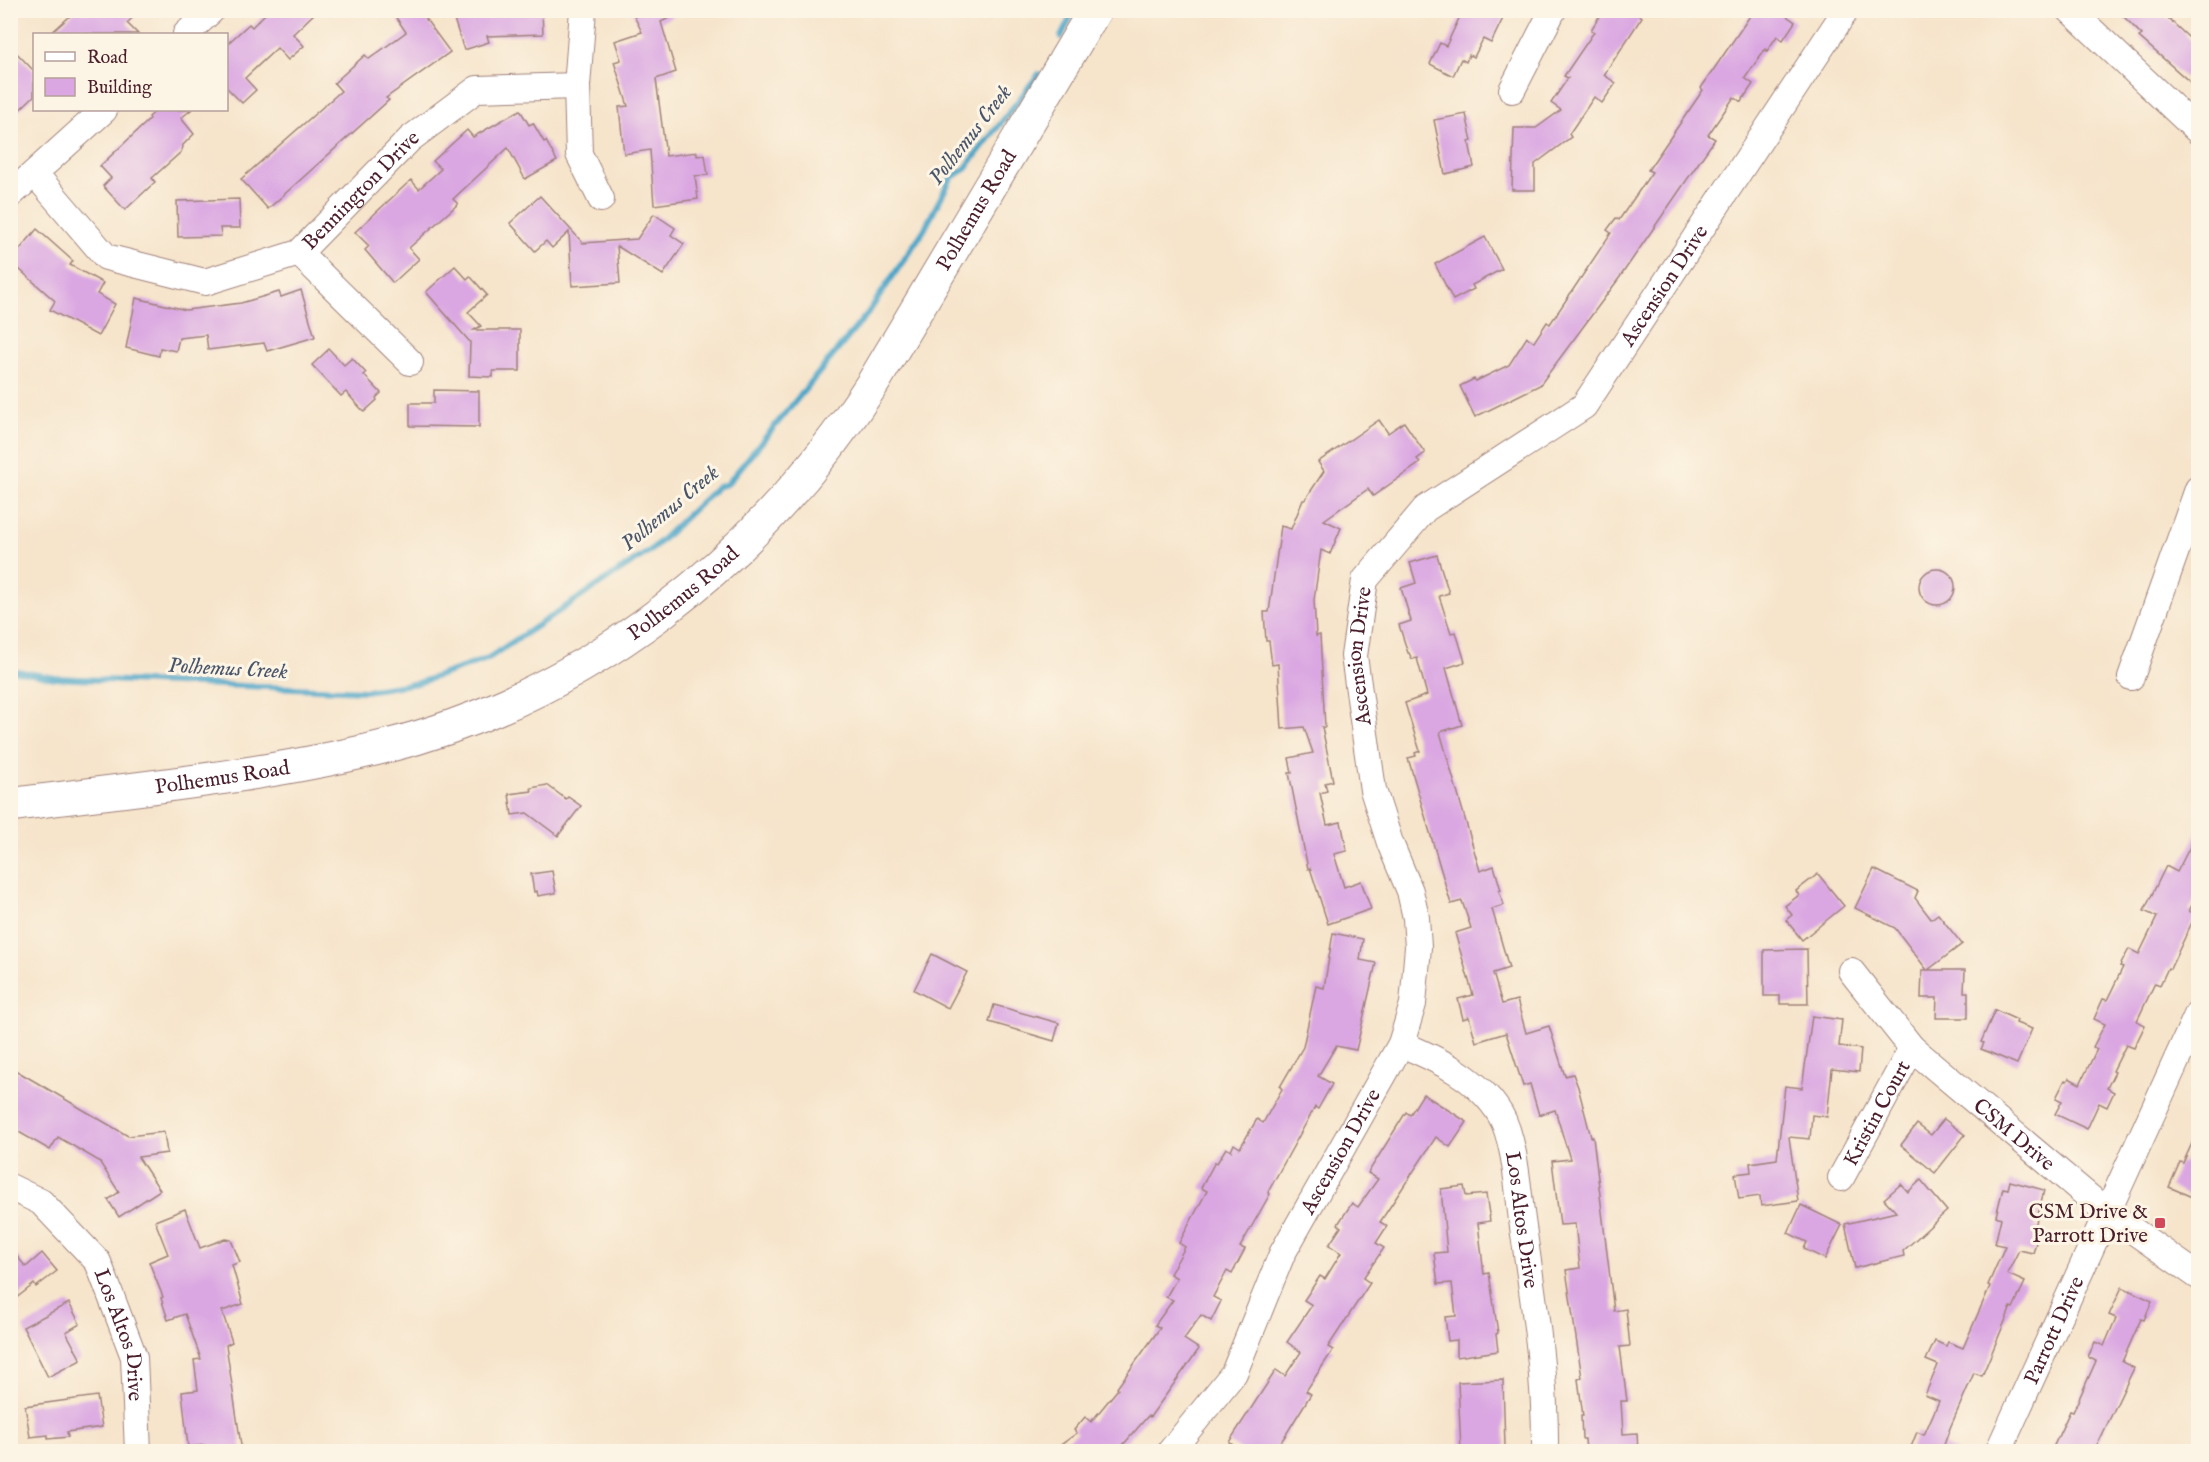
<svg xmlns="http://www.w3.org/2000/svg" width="2209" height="1462" font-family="'IM FELL English',serif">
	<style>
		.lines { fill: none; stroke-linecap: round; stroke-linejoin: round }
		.stream { stroke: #4aa5c8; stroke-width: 6 }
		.building { fill: #daa7e2 }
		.minor-casing { stroke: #a0827b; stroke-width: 28 }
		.major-casing { stroke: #a0827b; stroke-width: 35 }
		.minor { stroke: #fff; stroke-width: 26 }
		.major { stroke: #fff; stroke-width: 33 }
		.poi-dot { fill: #d1495b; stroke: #fcf5e5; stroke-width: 2 }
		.labels { text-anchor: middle; stroke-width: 6; stroke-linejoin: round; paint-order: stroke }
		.street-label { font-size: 21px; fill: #4a1f2b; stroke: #fcf5e5 }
		.poi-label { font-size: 21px; fill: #4a1f2b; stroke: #fcf5e5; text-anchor: end }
		.water-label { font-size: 22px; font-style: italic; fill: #4a556a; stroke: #fcf5e5 }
	</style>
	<rect width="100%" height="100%" fill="#fcf5e5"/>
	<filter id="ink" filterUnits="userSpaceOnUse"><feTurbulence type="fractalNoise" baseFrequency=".0167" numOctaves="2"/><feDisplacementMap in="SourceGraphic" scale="12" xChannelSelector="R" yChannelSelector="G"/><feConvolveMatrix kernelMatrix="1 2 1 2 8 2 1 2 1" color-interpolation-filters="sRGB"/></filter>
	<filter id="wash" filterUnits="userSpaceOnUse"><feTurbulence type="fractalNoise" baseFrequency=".008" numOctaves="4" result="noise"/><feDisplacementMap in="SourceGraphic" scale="24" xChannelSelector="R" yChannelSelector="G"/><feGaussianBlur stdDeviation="1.35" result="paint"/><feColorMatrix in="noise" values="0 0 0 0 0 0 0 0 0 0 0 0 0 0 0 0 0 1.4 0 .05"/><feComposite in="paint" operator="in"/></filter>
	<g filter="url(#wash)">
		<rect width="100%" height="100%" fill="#f6e4cb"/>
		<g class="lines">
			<!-- stream -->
			<g class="stream">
				<path d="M1061 37 1074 10"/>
				<path d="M10 670 55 678 365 691 418 683 487 659 651 550 717 487 727 484 868 313 924 230 951 178 965 169 1039 74"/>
			</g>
		</g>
		<g id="blocks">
			<!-- building -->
			<g class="building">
				<path d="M77 10H141L127 23 138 34H50Z"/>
				<path d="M269 10H318L293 34 304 46 288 60 277 48 245 78 256 90 242 103 226 87V45L249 24 252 27Z"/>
				<path d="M391 10H419L450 52 386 98 389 100 268 209 241 179 341 91 334 83 365 55 369 59 406 32Z"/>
				<path d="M451 10H542L543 34 487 36 489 42 464 50Z"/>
				<path d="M631 10H685L661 22 676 72 656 79 666 156 697 152V156L705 155 708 175 695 176 698 199 654 205 650 150 624 154 619 107 628 106 614 62 621 60 615 41 642 32Z"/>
				<path d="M1463 10H1507L1491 43 1483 39 1474 57 1469 55 1466 62 1461 59 1453 76 1430 64 1440 43 1446 46Z"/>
				<path d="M1603 10H1632L1642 17 1604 75 1616 83 1602 103 1594 97 1569 134 1571 137 1535 164V190H1512L1514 128H1536L1561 110 1551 103 1568 78 1564 76 1594 32 1591 30Z"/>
				<path d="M1754 10H1778L1795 22 1783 40 1777 36 1767 51 1765 49 1745 78 1753 84 1741 102 1734 97 1708 135 1715 139 1620 277 1540 385 1475 417 1460 386 1474 379 1476 381 1509 365 1527 337 1534 342 1547 322 1550 324 1611 233 1607 230 1616 218 1619 220 1652 172 1648 170 1703 90 1701 88Z"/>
				<path d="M2117 10H2159L2199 47V90L2139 37 2142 35Z"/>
				<path d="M10 46 34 71V96L10 119Z"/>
				<path d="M157 110H191L181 118 194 134 182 146 183 147 181 152 152 178 155 182 125 210 103 186 111 178 100 166 150 119 149 117Z"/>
				<path d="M520 110 529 125 533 123 544 142 546 141 557 161 525 179 508 148 453 199 458 204 409 248 419 259 393 283 365 250 369 246 355 232 411 180 419 189 441 169 433 161 467 130 473 137Z"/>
				<path d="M1466 114 1472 141 1469 142 1474 167 1445 174 1434 120Z"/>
				<path d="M540 196 583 243 637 239 654 214 675 228 671 235 684 244 663 275 617 246 620 283 572 286 569 232 552 248 546 241 535 251 510 223Z"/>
				<path d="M239 199 240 228H220L221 236 178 237 177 201Z"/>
				<path d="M37 229 73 261 70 265 103 283 97 294 115 304 98 336 50 310 55 301 10 261Z"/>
				<path d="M1485 237 1502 269 1472 285 1474 289 1453 300 1435 264Z"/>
				<path d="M455 266 467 279 470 276 487 295 468 312 481 326 474 330H520V371H493V377L469 376 470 342 426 292Z"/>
				<path d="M301 290 315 337 267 351 264 343 208 350 206 335 179 338 176 351 160 348 159 356 126 348 136 298 186 310 241 303 279 292 281 297Z"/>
				<path d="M329 349 344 365 352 358 366 373 364 375 381 393 376 398 377 400 364 412 346 392 341 396 312 365Z"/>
				<path d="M434 390 479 391V427L410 426V403H434Z"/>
				<path d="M1379 420 1388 433 1404 422 1425 453 1417 459 1420 463 1373 496 1368 489 1324 520 1341 528 1330 554 1321 550 1314 600 1316 636 1320 635 1325 727H1322L1333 781 1325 783 1327 791 1320 793 1327 825 1341 822 1347 851 1334 854 1344 887 1361 881 1371 909 1328 924 1310 868 1308 869 1289 773H1292L1289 758 1313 753 1304 727 1282 729 1278 664 1272 665 1269 641H1266L1264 612H1269L1281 526 1291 529 1303 500H1305L1324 471 1318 462Z"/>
				<path d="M1437 555 1449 593 1439 596 1451 633 1456 632 1465 662 1446 668 1462 725 1440 732 1480 871 1494 866 1501 890 1499 891 1504 905 1492 909 1509 968 1493 973 1502 1004 1517 1000 1526 1033 1549 1026 1565 1076 1573 1074 1578 1087 1591 1137H1593L1614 1311 1626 1309 1630 1346 1620 1347 1627 1401H1621L1623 1434 1637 1433 1638 1452H1586L1585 1439H1582L1581 1416H1583L1578 1379 1582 1378 1566 1270 1580 1268 1575 1224 1560 1225 1552 1161 1570 1159 1555 1110 1539 1115 1530 1084 1523 1086 1506 1033 1476 1042 1469 1017 1463 1019 1458 999 1473 995 1455 933 1471 928 1462 901 1451 904 1408 758 1416 756 1415 753 1420 751 1405 703 1427 695 1417 658 1412 659 1409 653H1408L1399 625 1411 621 1401 588 1416 583 1410 563Z"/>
				<circle cx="1937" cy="587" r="18"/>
				<path d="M547 785 566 799 568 797 581 806 558 836 527 813 512 815 509 794 532 791 531 788Z"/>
				<path d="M2199 829V891L2189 911 2196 914 2170 969 2168 968 2160 985 2155 983 2137 1021 2145 1025 2134 1048 2126 1045 2113 1071 2115 1072 2107 1088 2114 1092 2107 1107 2099 1103 2087 1129 2055 1114 2062 1101 2056 1098 2065 1080 2067 1081 2069 1078 2080 1084 2097 1049 2093 1047 2105 1024 2094 1019 2103 999 2107 1000 2123 967 2120 966 2129 949 2139 954 2157 917 2144 911 2166 866 2177 872Z"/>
				<path d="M1874 869 1918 891 1915 898 1931 919 1938 914 1962 944 1928 970H1965L1964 992H1968V1018H1936L1937 998H1921L1922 970H1927L1895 928 1855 908Z"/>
				<path d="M552 871 556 893 538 896 537 891 534 892 531 874Z"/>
				<path d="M1818 874 1844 906 1802 940 1786 920 1792 915 1785 906 1799 895 1796 891Z"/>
				<path d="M1333 933 1363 939 1360 960 1376 963 1356 1050 1336 1046 1318 1076 1332 1084 1318 1109 1315 1107 1268 1192 1270 1194 1240 1247 1245 1249 1232 1274 1227 1271 1213 1297 1221 1301 1211 1321 1201 1315 1184 1339 1199 1349 1150 1417 1148 1416 1117 1452H1051L1077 1433 1074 1430 1085 1417 1091 1422 1118 1389 1117 1388 1160 1328 1155 1325 1173 1300 1166 1297 1177 1278 1170 1274 1185 1247 1179 1243 1207 1191 1201 1188 1215 1162 1217 1163 1226 1148 1231 1151 1234 1144 1240 1148 1257 1119 1263 1123 1282 1089 1280 1087 1303 1047 1316 986 1324 988Z"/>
				<path d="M1807 949 1808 1004H1780V996H1764V950Z"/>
				<path d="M932 954 967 972 948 1008 914 990Z"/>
				<path d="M994 1005 1059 1023 1054 1041 989 1022Z"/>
				<path d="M1995 1010 2017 1020 2016 1023 2032 1029 2017 1064 1981 1049 1984 1043 1981 1042Z"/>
				<path d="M1812 1016 1842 1020 1839 1046 1861 1049 1859 1072 1832 1069 1827 1117 1812 1115 1810 1139 1789 1137 1798 1201 1761 1206 1760 1196 1739 1199 1735 1174 1751 1172 1750 1163 1777 1159 1785 1086 1802 1088Z"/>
				<path d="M10 1067 128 1136 164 1132 167 1153 138 1157 160 1190 119 1217 108 1200 119 1192 99 1161 58 1137 50 1150 10 1127Z"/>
				<path d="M1423 1094 1467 1122 1450 1147 1436 1137 1380 1222 1387 1226 1376 1243 1384 1248 1363 1278 1370 1283 1328 1347 1333 1350 1306 1391 1311 1394 1285 1436 1274 1452H1243L1229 1442 1276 1370 1285 1376 1301 1352 1287 1342 1312 1305 1304 1300 1320 1276 1325 1279 1341 1253 1329 1245 1341 1227 1338 1224 1352 1203 1358 1207 1378 1179 1368 1173 1406 1112 1410 1115Z"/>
				<path d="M1944 1119 1965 1135 1935 1173 1901 1145 1917 1124 1931 1135Z"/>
				<path d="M2199 1128V1200L2169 1187 2180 1162 2183 1163Z"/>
				<path d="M1921 1180 1947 1211 1903 1251 1904 1256 1855 1268 1845 1224 1896 1212 1884 1199 1901 1184 1908 1192Z"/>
				<path d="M2010 1181 2044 1190 2035 1227 2040 1228 2033 1253 2019 1250 2007 1274 2025 1282 2013 1308 2011 1307 1982 1376 1974 1373 1950 1428 1944 1445 1958 1452H1909L1917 1432 1924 1435 1939 1401 1925 1395 1938 1365 1926 1360 1935 1341 1946 1346 1948 1342 1963 1348 1990 1286 1988 1285 2005 1246 1995 1244 2001 1218 1996 1216 2003 1188 2008 1189Z"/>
				<path d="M1464 1186 1466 1196 1486 1194 1490 1221 1478 1223 1484 1274 1489 1273 1498 1333 1496 1334 1498 1351 1457 1357V1340L1448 1341 1445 1317 1456 1316 1452 1283 1438 1284 1434 1253 1447 1252 1441 1189Z"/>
				<path d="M1801 1205 1842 1225 1825 1259 1804 1249 1807 1242 1788 1233Z"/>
				<path d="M185 1209 200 1248 225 1239 231 1240 240 1262 232 1265 243 1304 222 1311 232 1342 226 1345 242 1452H206L205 1445 188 1447 182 1392 198 1390 194 1360 201 1359 185 1314 168 1320 161 1298 163 1297 149 1262 168 1254 155 1221Z"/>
				<path d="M10 1248 26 1267 42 1253 57 1271 36 1287 34 1284 10 1303Z"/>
				<path d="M2122 1287 2152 1301 2144 1320 2141 1319 2122 1362 2134 1368 2094 1452H2051L2070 1411 2073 1412 2096 1361 2088 1357 2095 1342 2104 1346 2116 1318 2109 1315Z"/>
				<path d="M69 1303 80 1324 66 1332 81 1360 48 1377 23 1327Z"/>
				<path d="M1503 1380 1505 1447 1488 1448 1489 1452H1461L1458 1382Z"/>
				<path d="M97 1396 102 1427 67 1432 68 1437 48 1439V1435L30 1437 25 1406Z"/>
			</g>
		</g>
	</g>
	<g filter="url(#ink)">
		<use href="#blocks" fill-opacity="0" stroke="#a0827b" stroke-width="1.5"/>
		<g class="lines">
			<!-- minor casing -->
			<g class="minor-casing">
				<g id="minor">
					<path d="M583 10 577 86 579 154 601 199"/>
					<path d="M2070 10 2198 131"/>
					<path d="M186 34 212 10"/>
					<path d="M1512 90 1553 10"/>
					<path id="s1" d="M35 174 106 257 205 282 299 253 410 139 477 89 577 86"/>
					<path d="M10 195 104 110"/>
					<path d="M299 253 410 362"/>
					<path d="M2131 677 2198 489"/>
					<path id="s2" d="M1851 971 1912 1048 2108 1213 2198 1276"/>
					<path id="s3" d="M1401 1044C1438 1059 1479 1079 1500 1114 1515 1139 1518 1191 1522 1220 1533 1297 1546 1374 1545 1452"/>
					<path id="s4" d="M1841 1178 1912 1048"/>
					<path id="s5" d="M10 1187 41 1202 98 1262 134 1357 138 1452"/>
					<path id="s6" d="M1170 1452 1234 1373 1282 1254 1401 1044 1413 1004 1418 947 1416 918 1410 891 1390 843 1373 790 1354 656 1365 580 1425 509 1584 406 1846 10"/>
					<path id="s7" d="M1998 1452 2198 1013"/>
				</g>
			</g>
			<!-- major casing -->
			<g class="major-casing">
				<g id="major">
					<path id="s8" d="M10 805C135 788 262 777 383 747 588 696 760 558 873 383L1095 10"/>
				</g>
			</g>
			<!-- minor -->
			<use href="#minor" class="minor"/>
			<!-- major -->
			<use href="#major" class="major"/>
		</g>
	</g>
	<!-- markers -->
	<rect class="poi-dot" x="2154" y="1217" width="12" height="12" rx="3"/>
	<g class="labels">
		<!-- street labels -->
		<g class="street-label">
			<text dy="7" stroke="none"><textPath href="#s1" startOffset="398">Bennington Drive</textPath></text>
			<text dy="7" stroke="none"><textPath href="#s8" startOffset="1204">Polhemus Road</textPath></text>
			<text dy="7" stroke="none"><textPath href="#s6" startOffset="1374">Ascension Drive</textPath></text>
			<text dy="7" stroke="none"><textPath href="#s8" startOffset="718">Polhemus Road</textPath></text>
			<text dy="7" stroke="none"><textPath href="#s6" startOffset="870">Ascension Drive</textPath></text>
			<text dy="7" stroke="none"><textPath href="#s8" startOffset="214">Polhemus Road</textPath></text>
			<text dy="7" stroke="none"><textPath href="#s4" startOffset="74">Kristin Court</textPath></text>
			<text dy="7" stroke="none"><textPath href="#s2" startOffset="232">CSM Drive</textPath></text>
			<text dy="7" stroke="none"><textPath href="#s6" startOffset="348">Ascension Drive</textPath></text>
			<text dy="7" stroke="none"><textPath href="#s3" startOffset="232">Los Altos Drive</textPath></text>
			<text dy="7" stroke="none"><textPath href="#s7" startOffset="134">Parrott Drive</textPath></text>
			<text dy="7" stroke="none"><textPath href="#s5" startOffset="194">Los Altos Drive</textPath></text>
		</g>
		<!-- poi labels -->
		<g class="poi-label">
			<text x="2148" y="1218">CSM Drive &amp;<tspan x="2148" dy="24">Parrott Drive</tspan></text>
		</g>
		<!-- water labels -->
		<g class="water-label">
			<text transform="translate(969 134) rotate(-52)" y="8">Polhemus Creek</text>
			<text transform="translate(669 507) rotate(-40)" y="8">Polhemus Creek</text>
			<text transform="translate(228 667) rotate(3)" y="8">Polhemus Creek</text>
		</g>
	</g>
	<!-- margin -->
	<rect width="2209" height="1462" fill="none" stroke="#fcf5e5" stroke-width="36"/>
	<!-- legend -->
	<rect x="33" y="33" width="195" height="78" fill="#fcf5e5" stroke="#b59f9b" stroke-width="1.5"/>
	<rect x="45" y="52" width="30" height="9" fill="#ffffff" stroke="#b59f9b" stroke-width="1.5"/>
	<text x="87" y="63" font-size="18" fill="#4a1f2b">Road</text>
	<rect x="45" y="78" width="30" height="18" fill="#daa7e2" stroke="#b59f9b" stroke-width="1.5"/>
	<text x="87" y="93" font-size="18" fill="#4a1f2b">Building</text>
</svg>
